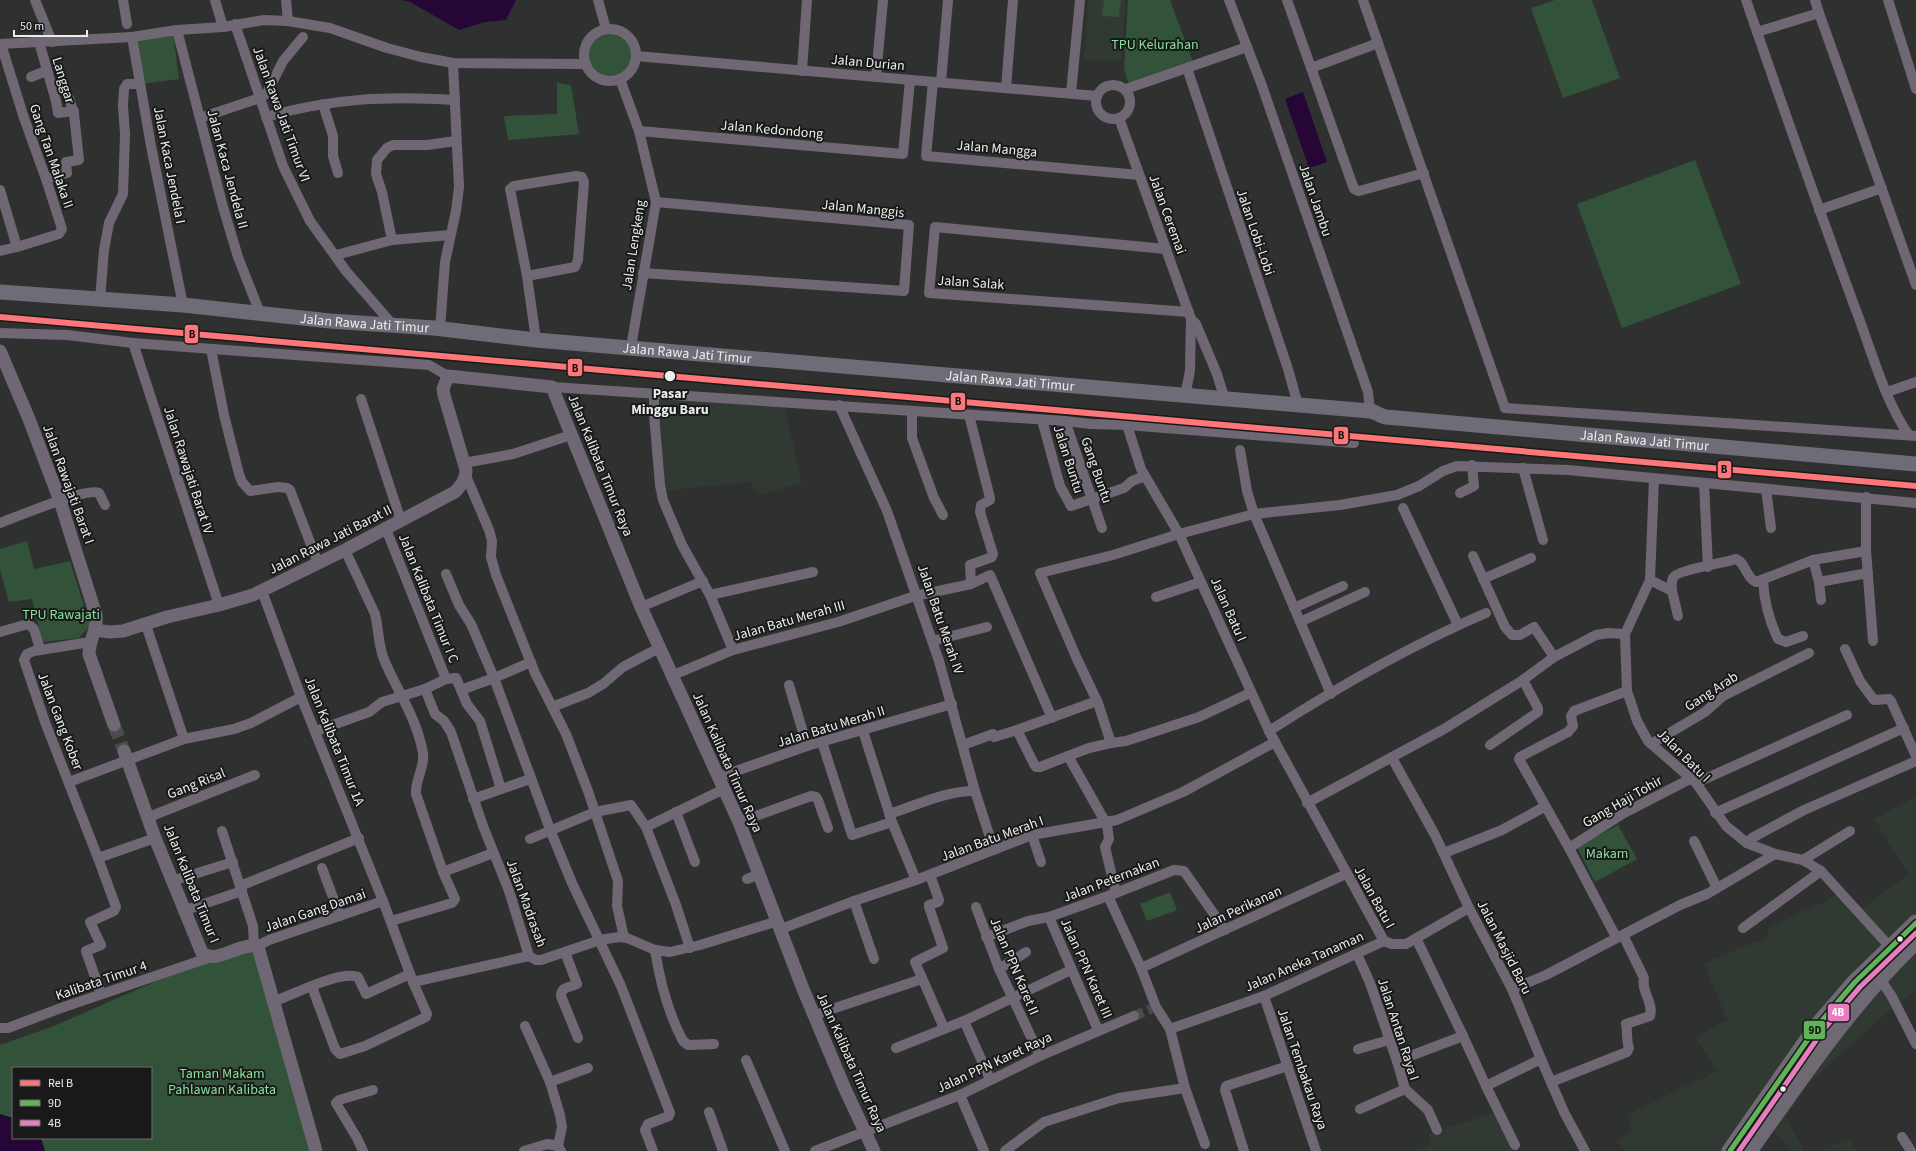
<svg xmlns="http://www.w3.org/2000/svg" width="1916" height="1151" font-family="'Source Sans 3',sans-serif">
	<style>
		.built { fill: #313933 }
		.green { fill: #325239; fill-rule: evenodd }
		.water { fill: #250637 }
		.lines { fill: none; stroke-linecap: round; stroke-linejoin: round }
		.minor-tunnel { stroke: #4b4d4c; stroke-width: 10; stroke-dasharray: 10 5; stroke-linecap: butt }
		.tertiary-tunnel { stroke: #4b4d4c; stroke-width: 13; stroke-dasharray: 13 6; stroke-linecap: butt }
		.minor { stroke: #6f6874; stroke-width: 10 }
		.tertiary { stroke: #6f6874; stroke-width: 13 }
		.secondary { stroke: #706c77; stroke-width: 15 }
		.primary { stroke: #6e6973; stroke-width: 17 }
		.bus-1-casing { stroke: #181918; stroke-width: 8 }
		.bus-2-casing { stroke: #181918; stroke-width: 8 }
		.bus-1 { stroke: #61b359; stroke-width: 5 }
		.bus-2 { stroke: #e57dbf; stroke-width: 5 }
		.rail-1-casing { stroke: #181918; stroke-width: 9 }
		.rail-1 { stroke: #fd777a; stroke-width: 6 }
		.stop-dot { fill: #ebeeec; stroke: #181918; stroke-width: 1.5 }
		.labels { text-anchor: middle; stroke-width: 4; stroke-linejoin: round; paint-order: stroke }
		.park-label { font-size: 14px; fill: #88e09b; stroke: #181918 }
		.street-label { font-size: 14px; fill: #ebeeec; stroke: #181918 }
		.stop-label { font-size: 14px; font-weight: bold; fill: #ebeeec; stroke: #181918 }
		.line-badge { stroke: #181918; stroke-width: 1.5 }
		.badge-label { font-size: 11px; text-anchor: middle; font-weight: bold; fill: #fff }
		.pale-badge-label { font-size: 11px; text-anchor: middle; font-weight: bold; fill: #111 }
	</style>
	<rect width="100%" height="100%" fill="#2f3130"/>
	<!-- built -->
	<g class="built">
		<path d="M1088 0H1125L1122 61 1084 59Z"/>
		<path d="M654 393 783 401 802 483 758 495 751 482 660 491Z"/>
		<path d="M1916 797V990L1882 1017 1807 1085 1786 1117 1804 1151H1792L1773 1131 1756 1151H1625L1618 1140 1632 1131 1627 1115 1717 1071 1695 1037 1727 1020 1704 963 1768 937 1767 928 1824 902 1838 893 1856 912 1909 875 1874 819Z"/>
		<path d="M1494 1113 1512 1151H1416L1431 1145 1428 1134Z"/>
		<path d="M1848 1139 1857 1151H1820Z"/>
	</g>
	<!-- green -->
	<g class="green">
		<path d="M1104 0H1121L1119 17 1102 16Z"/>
		<path d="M1128 0H1170L1193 62 1129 85 1124 69Z"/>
		<path d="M1555 0H1592L1620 78 1563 98 1531 8Z"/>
		<circle cx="610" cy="55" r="26"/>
		<path d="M173 33 179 79 141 84 134 38Z"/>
		<path d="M557 83 571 85 579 134 508 140 504 116 557 114Z"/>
		<path d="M1695 160 1741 284 1622 328 1577 204Z"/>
		<path d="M27 541 34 569 70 561 90 626 79 638 43 642 32 599 9 602 0 570V549Z"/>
		<path d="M1618 825 1637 859 1595 882 1577 847Z"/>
		<path d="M1170 892 1177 910 1147 921 1140 904Z"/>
		<path d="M254 945 315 1151H0V1045L54 1026 211 957ZM13 1068H151V1138H13Z"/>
	</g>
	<!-- water -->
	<g class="water">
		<path d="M402 0H516L506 20 485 22 459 30 410 2Z"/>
		<path d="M1303 92 1327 162 1309 168 1285 99Z"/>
		<path d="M0 1114 13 1118V1138H41L45 1151H0Z"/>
	</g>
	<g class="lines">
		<!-- minor-tunnel -->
		<path class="minor-tunnel" d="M1134 1016 1151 1009"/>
		<!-- tertiary-tunnel -->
		<path class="tertiary-tunnel" d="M114 725 124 751"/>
		<!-- minor -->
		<g class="minor">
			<path d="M35 0 52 42"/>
			<path d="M123 0 127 24"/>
			<path d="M215 0 223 27"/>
			<path d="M286 0 288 21"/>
			<path d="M598 0 606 29"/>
			<path d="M1229 0 1261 83 1368 392 1370 411"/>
			<path d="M1287 0 1354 189 1359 191 1424 173"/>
			<path d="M1363 0 1505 408 1916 436"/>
			<path d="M1746 0C1781 102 1817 204 1854 305 1869 343 1885 403 1909 435"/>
			<path d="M1815 0 1819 13"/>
			<path d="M1888 0 1916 89"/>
			<path d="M235 24 283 166 310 221 346 271 393 325"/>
			<circle cx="610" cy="55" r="26"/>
			<path d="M177 30 223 207 238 257 260 313"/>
			<path d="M1757 32 1819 13 1916 285"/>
			<path d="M132 37 151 146 183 305"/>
			<path d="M39 42 56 101 58 113 74 111"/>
			<path d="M0 44 132 37 177 30 223 27 264 20 288 21 330 28 387 48 421 57 453 63 586 64"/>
			<path d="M1 44 24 118 46 179 62 229 59 234 17 247"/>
			<path d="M636 56 1097 96"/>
			<path d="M1187 68 1288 369 1298 405"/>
			<path d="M1311 68 1378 43"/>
			<path d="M802 71 807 0"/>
			<path d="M31 77 46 71"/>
			<path d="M876 77 883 0"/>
			<path d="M620 79 639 131 656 202 631 347"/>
			<path d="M933 82 926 156 1139 175"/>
			<path d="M941 82 948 0"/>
			<circle cx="1113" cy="102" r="17"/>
			<path d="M1006 88 1013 0"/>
			<path d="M1126 89 1247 47"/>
			<path d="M1071 93 1080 0"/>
			<path d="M323 104 333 136V156L338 173"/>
			<path d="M266 117C331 98 388 96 455 100"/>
			<path d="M200 118 260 98 267 93 283 61 303 37"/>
			<path d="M1119 118 1191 319 1196 324 1217 374 1225 400"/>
			<path d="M639 131 903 154 910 80"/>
			<path d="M46 179 67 173 66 162 79 160 74 114 69 98"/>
			<path d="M0 190 17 247 0 251"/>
			<path d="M1819 210 1882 188"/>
			<path d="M392 240 382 192 376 174 377 160 387 148 393 145H427L456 141"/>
			<path d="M1166 249 935 227 929 293 1189 312"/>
			<path d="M336 255 392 240 450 235"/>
			<path d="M643 273 904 291 909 225 656 202"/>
			<path d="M527 276 575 267 578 260 584 182 582 177 576 176 514 186 510 189 527 276 536 340"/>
			<path d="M100 300 104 250 109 223 123 194 125 134 123 106 124 89 127 84H140"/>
			<path d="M440 329 445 262 456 211 459 187 453 63"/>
			<path d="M0 333 67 335 133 343 429 365 448 376"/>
			<path d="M133 343 219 605"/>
			<path d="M211 349 224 415 239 474 242 482 250 491 278 487 287 488 290 490 318 563"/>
			<path d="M552 387 1065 421 1091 424 1127 425 1354 443"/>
			<path d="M1887 392 1916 382"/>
			<path d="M654 395V414L660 485 663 500 682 545 710 595 733 650"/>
			<path d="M1185 396 1190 371 1191 319"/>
			<path d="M361 399 401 521"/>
			<path d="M839 405 887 511 939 661 975 791 994 850"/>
			<path d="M912 411V438L934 498 943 515"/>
			<path d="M969 415 990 498V500L981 505 980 512 993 554 992 557 970 565 971 584"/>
			<path d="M1042 420 1060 486 1071 506 1124 488 1132 481 1145 476"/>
			<path d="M1065 421 1102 528"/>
			<path d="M1127 425 1141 469 1179 534 1269 731 1384 941"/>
			<path d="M1240 450 1247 491 1254 514 1331 694"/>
			<path d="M464 463 513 454 571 435"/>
			<path d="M1523 468 1543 540"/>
			<path d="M466 476 489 530 492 541 491 557 496 575 535 673 566 734 588 791 618 881 617 906 624 937"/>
			<path d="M1654 479 1650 580 1625 634 1627 691 1637 721 1648 741 1696 783 1726 826 1747 843 1775 854 1803 860 1821 871 1890 947"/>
			<path d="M1704 483 1708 567"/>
			<path d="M1766 489 1771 528"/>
			<path d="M1460 493 1474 486 1472 465"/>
			<path d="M1866 497V551L1873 641"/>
			<path d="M1403 508 1458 625"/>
			<path d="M0 523C17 517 86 487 99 493L105 505"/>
			<path d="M386 529 446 679"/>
			<path d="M345 550 375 614C379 630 378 647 385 662 398 692 417 719 423 753 425 768 415 779 416 794L443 872 455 899 452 903 391 921"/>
			<path d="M1473 556 1505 627 1512 635H1520L1534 627 1554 657"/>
			<path d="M1813 560 1819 582 1821 600"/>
			<path d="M446 574 459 605 471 624 494 678 551 832 572 883 621 986 670 1113 669 1116 648 1124 645 1130 653 1151"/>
			<path d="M1483 579 1531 558"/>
			<path d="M1650 580 1672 591 1678 616"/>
			<path d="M1763 580C1764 601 1769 620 1778 639L1786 642 1803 636"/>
			<path d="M1819 582 1868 573"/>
			<path d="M262 591 301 697 383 901 413 982 529 956"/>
			<path d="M1672 591C1672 588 1671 582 1673 578 1676 570 1725 563 1736 559 1746 563 1746 578 1756 582L1813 560 1866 551"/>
			<path d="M710 595 813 572"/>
			<path d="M1156 597 1201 582"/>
			<path d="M641 607 703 581"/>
			<path d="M1294 608 1343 586"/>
			<path d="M1300 622 1365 592"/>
			<path d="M146 625 184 739"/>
			<path d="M0 632 28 624 34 629 40 649"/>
			<path d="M932 641 987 627"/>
			<path d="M90 642 34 651 27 654 24 660 45 722 98 858 116 907 114 911 90 922 101 945 86 951 101 994"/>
			<path d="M1845 649 1860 681 1874 700 1889 699 1891 701 1916 756"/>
			<path d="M671 676 733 650 838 622 915 596 971 584 990 575 1052 718"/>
			<path d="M789 685 807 746"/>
			<path d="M425 689 435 714 444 721 451 732 483 826 509 891 529 956 536 960H541L600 940 619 937 627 938 655 950 670 952 700 945 778 921"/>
			<path d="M461 690 494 678 531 662"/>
			<path d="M552 707 588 693 603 684 623 667 659 648"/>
			<path d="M1017 730 1097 701"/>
			<path d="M316 731 369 712 382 702 425 689 446 679 456 678 467 704 480 721 501 789"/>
			<path d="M863 731 892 822 916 880"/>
			<path d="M1269 731C1338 687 1411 645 1486 613"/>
			<path d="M822 742 852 835 892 822"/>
			<path d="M1111 743 1098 703 1077 659 1040 573 1113 555 1179 534 1254 514 1340 505 1397 495 1419 486 1443 471 1457 466 1568 470 1916 503"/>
			<path d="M1651 744 1705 712 1723 696 1809 653"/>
			<path d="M963 745 993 734 994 737 1017 730 1034 764 1036 767H1040L1089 748 1111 743 1126 741 1199 717 1250 693"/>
			<path d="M1490 745 1538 712V708L1523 680"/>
			<path d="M1068 756 1107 825 1109 839 1105 847 1116 893"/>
			<path d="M1392 758 1435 835 1469 908 1512 989 1541 1059 1564 1112 1585 1151"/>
			<path d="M719 777 807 746 952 704"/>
			<path d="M69 782 184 739 234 729 251 723 301 697"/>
			<path d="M1696 783 1847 715"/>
			<path d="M473 799 530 779"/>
			<path d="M1307 803 1444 729 1523 680 1554 657 1577 645 1596 635 1608 633 1625 634"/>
			<path d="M676 812 695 862"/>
			<path d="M1715 813 1904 728"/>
			<path d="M889 814C918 805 944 791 975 791"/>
			<path d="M148 820 154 815 255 775"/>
			<path d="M739 822 811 796 816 797 818 800 828 828"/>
			<path d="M646 827 724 789"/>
			<path d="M222 831 253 926 254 945"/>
			<path d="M1032 835 1041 862"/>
			<path d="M530 839 595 812 631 805 646 827 676 905 690 948"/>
			<path d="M1694 841 1717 888"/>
			<path d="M1747 843 1752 838 1804 810 1916 761"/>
			<path d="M1569 848 1624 813 1690 779"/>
			<path d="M1444 853 1502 830 1544 807"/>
			<path d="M98 858 155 838"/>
			<path d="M1803 860 1850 831"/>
			<path d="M322 868 340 916"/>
			<path d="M443 872 493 853"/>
			<path d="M930 875 939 900 938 902 929 905V907L943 948 915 962 944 1028"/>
			<path d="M747 879 760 874"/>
			<path d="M172 881 233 862"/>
			<path d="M240 886 359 838"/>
			<path d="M1108 896 1141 968"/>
			<path d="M854 901 874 959"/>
			<path d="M976 907 999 969 1040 1056"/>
			<path d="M183 911 242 891"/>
			<path d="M1049 917 1098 1030"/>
			<path d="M1743 928 1821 871"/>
			<path d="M781 929 854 901 916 880 1032 835 1117 820 1183 792 1275 742"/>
			<path d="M986 937 1028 921 1049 917 1108 896 1174 870 1184 871 1225 930"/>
			<path d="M1616 937 1569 848 1519 759 1520 757 1568 732 1573 726 1571 716 1574 711 1627 691"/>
			<path d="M1416 938 1463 1036"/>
			<path d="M257 946 269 940 383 901"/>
			<path d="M655 950C660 982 668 1013 683 1041L688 1045 714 1044"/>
			<path d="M565 952 577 984C570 988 561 986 561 996L578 1038"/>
			<path d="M1357 954 1370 983 1397 1061 1405 1089"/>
			<path d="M999 969 1026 952"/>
			<path d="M1880 979 1891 995 1916 1044"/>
			<path d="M312 987 335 1049 340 1054 365 1046 426 1017 427 1014 413 982"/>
			<path d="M1512 989 1546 975 1680 905 1707 894 1775 854"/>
			<path d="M1264 996 1316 1151"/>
			<path d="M273 1002C292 995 340 970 358 977L366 994 410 974"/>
			<path d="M814 1016 826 1011 922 979"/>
			<path d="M964 1021 990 1079"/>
			<path d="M525 1026 550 1082 560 1115 562 1127 558 1146"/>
			<path d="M0 1028H8L61 1008 211 957"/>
			<path d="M1170 1029 1264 996 1384 941 1392 944H1406L1469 908"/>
			<path d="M896 1048 964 1021 1071 970"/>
			<path d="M1358 1049 1389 1040"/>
			<path d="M746 1060 785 1151"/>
			<path d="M1397 1061 1463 1036 1486 1086 1541 1059"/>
			<path d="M550 1082 588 1068"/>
			<path d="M1551 1082 1627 1052 1629 1048C1626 1040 1628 1033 1626 1024L1650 1016C1654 1003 1641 992 1644 978L1623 935"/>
			<path d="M1486 1086 1515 1145"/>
			<path d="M1405 1089 1428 1110 1437 1130"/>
			<path d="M960 1095 984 1151"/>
			<path d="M1360 1109 1405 1089"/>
			<path d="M709 1112 723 1151"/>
			<path d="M1902 1137 1911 1151"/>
			<path d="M1205 1144 1185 1088 1170 1029 1156 1007 1141 968 1346 874"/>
			<path d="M363 1151 357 1138 336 1103 339 1100 373 1090"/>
			<path d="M524 1151 547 1144 558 1146 561 1151"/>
			<path d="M815 1151 960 1095 1040 1056 1134 1016"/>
			<path d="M1005 1151 1044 1122 1119 1098 1185 1088"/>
			<path d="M1244 1151 1225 1090 1226 1086 1288 1066"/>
		</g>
		<!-- tertiary -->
		<g class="tertiary">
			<path d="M0 351 29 419 60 501 96 615C98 629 89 640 89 654L114 725"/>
			<path d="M95 630 110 632 123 631 167 617 219 605 253 595 345 550 455 492C461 485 466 480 466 470L444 395 443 389 448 376 552 387 641 607 739 822 803 989 845 1089 874 1151"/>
			<path d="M124 751 155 838 202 953C218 965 240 941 258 947L316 1151"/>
		</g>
		<!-- secondary -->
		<path class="secondary" id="s1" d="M0 292 183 305 330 321 434 328 536 340 1370 411C1377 412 1379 416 1386 417L1916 464"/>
		<!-- primary -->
		<g class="primary">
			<path d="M1730 1151 1818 1025 1855 982 1916 923"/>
			<path d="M1749 1151C1801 1078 1850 1004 1916 941"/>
		</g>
		<!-- bus-1 casing -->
		<g class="bus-1-casing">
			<path id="bus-1" d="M1730 1151 1818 1025 1855 982 1916 923"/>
		</g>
		<!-- bus-2 casing -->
		<g class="bus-2-casing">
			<path id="bus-2" d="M1739 1151 1824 1029 1860 987 1916 933"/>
		</g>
		<!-- bus-1 -->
		<use href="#bus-1" class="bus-1"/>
		<!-- bus-2 -->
		<use href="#bus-2" class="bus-2"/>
		<!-- rail-1 casing -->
		<g class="rail-1-casing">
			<path id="rail-1" d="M0 317 1916 486"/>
		</g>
		<!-- rail-1 -->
		<use href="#rail-1" class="rail-1"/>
	</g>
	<!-- markers -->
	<g class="stop-dot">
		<circle cx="670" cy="376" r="6"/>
		<circle cx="1900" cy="939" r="3.5"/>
		<circle cx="1783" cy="1089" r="3.5"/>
	</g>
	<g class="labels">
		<!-- park labels -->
		<g class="park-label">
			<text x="1155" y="49">TPU Kelurahan</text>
			<text x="61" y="619">TPU Rawajati</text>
			<text x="1607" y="858">Makam</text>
			<text x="222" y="1078">Taman Makam<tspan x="222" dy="16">Pahlawan Kalibata</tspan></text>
		</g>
		<!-- street labels -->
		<g class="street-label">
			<text transform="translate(868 62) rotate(5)" y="5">Jalan Durian</text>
			<text transform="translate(64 80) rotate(73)" y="5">Langgar</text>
			<text transform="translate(282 114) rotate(70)" y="5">Jalan Rawa Jati Timur VI</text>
			<text transform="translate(772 129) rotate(5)" y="5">Jalan Kedondong</text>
			<text transform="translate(997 148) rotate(5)" y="5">Jalan Mangga</text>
			<text transform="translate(52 156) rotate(71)" y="5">Gang Tan Malaka II</text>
			<text transform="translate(170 165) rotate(79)" y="5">Jalan Kaca Jendela I</text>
			<text transform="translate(228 169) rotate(75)" y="5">Jalan Kaca Jendela II</text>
			<text transform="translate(1316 200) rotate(71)" y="5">Jalan Jambu</text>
			<text transform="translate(863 208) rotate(6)" y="5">Jalan Manggis</text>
			<text transform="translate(1168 214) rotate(70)" y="5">Jalan Ceremai</text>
			<text transform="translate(1256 232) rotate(71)" y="5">Jalan Lobi-Lobi</text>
			<text transform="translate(633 245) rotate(-81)" y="5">Jalan Lengkeng</text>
			<text transform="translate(971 282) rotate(4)" y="5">Jalan Salak</text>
			<text dy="5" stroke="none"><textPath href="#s1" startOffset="366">Jalan Rawa Jati Timur</textPath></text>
			<text dy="5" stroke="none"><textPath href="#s1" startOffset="690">Jalan Rawa Jati Timur</textPath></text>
			<text dy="5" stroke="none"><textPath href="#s1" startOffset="1014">Jalan Rawa Jati Timur</textPath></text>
			<text dy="5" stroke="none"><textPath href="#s1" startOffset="1652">Jalan Rawa Jati Timur</textPath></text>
			<text transform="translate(1069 459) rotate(72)" y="5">Jalan Buntu</text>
			<text transform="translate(601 465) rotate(68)" y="5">Jalan Kalibata Timur Raya</text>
			<text transform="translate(189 470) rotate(72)" y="5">Jalan Rawajati Barat IV</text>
			<text transform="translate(1097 470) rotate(71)" y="5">Gang Buntu</text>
			<text transform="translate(69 484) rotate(70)" y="5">Jalan Rawajati Barat I</text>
			<text transform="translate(330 539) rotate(-27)" y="5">Jalan Rawa Jati Barat II</text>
			<text transform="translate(429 598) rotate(68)" y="5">Jalan Kalibata Timur I C</text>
			<text transform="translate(1229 609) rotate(66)" y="5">Jalan Batu I</text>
			<text transform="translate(941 619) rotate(71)" y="5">Jalan Batu Merah IV</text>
			<text transform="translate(789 620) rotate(-16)" y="5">Jalan Batu Merah III</text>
			<text transform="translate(1711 691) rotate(-33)" y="5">Gang Arab</text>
			<text transform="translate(61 721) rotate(69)" y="5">Jalan Gang Kober</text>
			<text transform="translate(831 726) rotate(-17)" y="5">Jalan Batu Merah II</text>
			<text transform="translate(335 741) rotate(68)" y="5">Jalan Kalibata Timur 1A</text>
			<text transform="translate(1684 755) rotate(45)" y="5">Jalan Batu I</text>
			<text transform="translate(728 762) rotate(66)" y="5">Jalan Kalibata Timur Raya</text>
			<text transform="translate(196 783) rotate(-22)" y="5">Gang Risal</text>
			<text transform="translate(1622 801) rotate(-30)" y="5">Gang Haji Tohir</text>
			<text transform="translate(992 838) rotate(-20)" y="5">Jalan Batu Merah I</text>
			<text transform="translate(1111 879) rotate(-21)" y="5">Jalan Peternakan</text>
			<text transform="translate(192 883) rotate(68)" y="5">Jalan Kalibata Timur I</text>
			<text transform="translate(1375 897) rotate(61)" y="5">Jalan Batu I</text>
			<text transform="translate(527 903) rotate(70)" y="5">Jalan Madrasah</text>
			<text transform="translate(1238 909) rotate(-25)" y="5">Jalan Perikanan</text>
			<text transform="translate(315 910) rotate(-19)" y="5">Jalan Gang Damai</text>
			<text transform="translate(1505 947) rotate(63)" y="5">Jalan Masjid Baru</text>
			<text transform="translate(1304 961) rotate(-24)" y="5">Jalan Aneka Tanaman</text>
			<text transform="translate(1015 966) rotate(67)" y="5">Jalan PPN Karet II</text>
			<text transform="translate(1087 968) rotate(66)" y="5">Jalan PPN Karet III</text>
			<text transform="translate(101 980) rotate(-19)" y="5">Kalibata Timur 4</text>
			<text transform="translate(1399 1029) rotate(72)" y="5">Jalan Antan Raya I</text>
			<text transform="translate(852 1062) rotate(66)" y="5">Jalan Kalibata Timur Raya</text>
			<text transform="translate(994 1062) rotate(-25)" y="5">Jalan PPN Karet Raya</text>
			<text transform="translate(1303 1069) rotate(71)" y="5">Jalan Tembakau Raya</text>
		</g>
		<!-- stop labels -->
		<g class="stop-label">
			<text x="670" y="398">Pasar<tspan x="670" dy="16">Minggu Baru</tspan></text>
		</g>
	</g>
	<g class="line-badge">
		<rect x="184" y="324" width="15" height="20" rx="4" fill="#fd777a"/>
		<rect x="567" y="358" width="16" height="19" rx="4" fill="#fd777a"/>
		<rect x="950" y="392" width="16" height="19" rx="4" fill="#fd777a"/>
		<rect x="1333" y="426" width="16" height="19" rx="4" fill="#fd777a"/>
		<rect x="1717" y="460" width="15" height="19" rx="4" fill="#fd777a"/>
		<rect x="1827" y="1003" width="23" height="19" rx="4" fill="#e57dbf"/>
		<rect x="1803" y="1020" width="23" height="20" rx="4" fill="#61b359"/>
	</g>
	<g class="badge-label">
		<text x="1838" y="1016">4B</text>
	</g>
	<g class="pale-badge-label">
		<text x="192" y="338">B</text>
		<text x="575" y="372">B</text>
		<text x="958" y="405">B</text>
		<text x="1341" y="439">B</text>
		<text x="1724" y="473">B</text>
		<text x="1815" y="1034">9D</text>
	</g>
	<!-- legend -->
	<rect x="12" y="1067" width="140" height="72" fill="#181918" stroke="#6c6e6d"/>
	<rect x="20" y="1080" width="20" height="6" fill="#fd777a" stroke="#6c6e6d"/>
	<text x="48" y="1087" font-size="12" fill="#ebeeec">Rel B</text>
	<rect x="20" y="1100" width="20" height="6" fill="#61b359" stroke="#6c6e6d"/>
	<text x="48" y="1107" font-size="12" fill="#ebeeec">9D</text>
	<rect x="20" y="1120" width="20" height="6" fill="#e57dbf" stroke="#6c6e6d"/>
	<text x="48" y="1127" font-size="12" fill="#ebeeec">4B</text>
	<!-- scale -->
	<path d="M14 30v6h73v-6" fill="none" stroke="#ebeeec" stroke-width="2"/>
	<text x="20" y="30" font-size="12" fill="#ebeeec" stroke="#181918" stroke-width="3" paint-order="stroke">50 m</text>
</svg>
